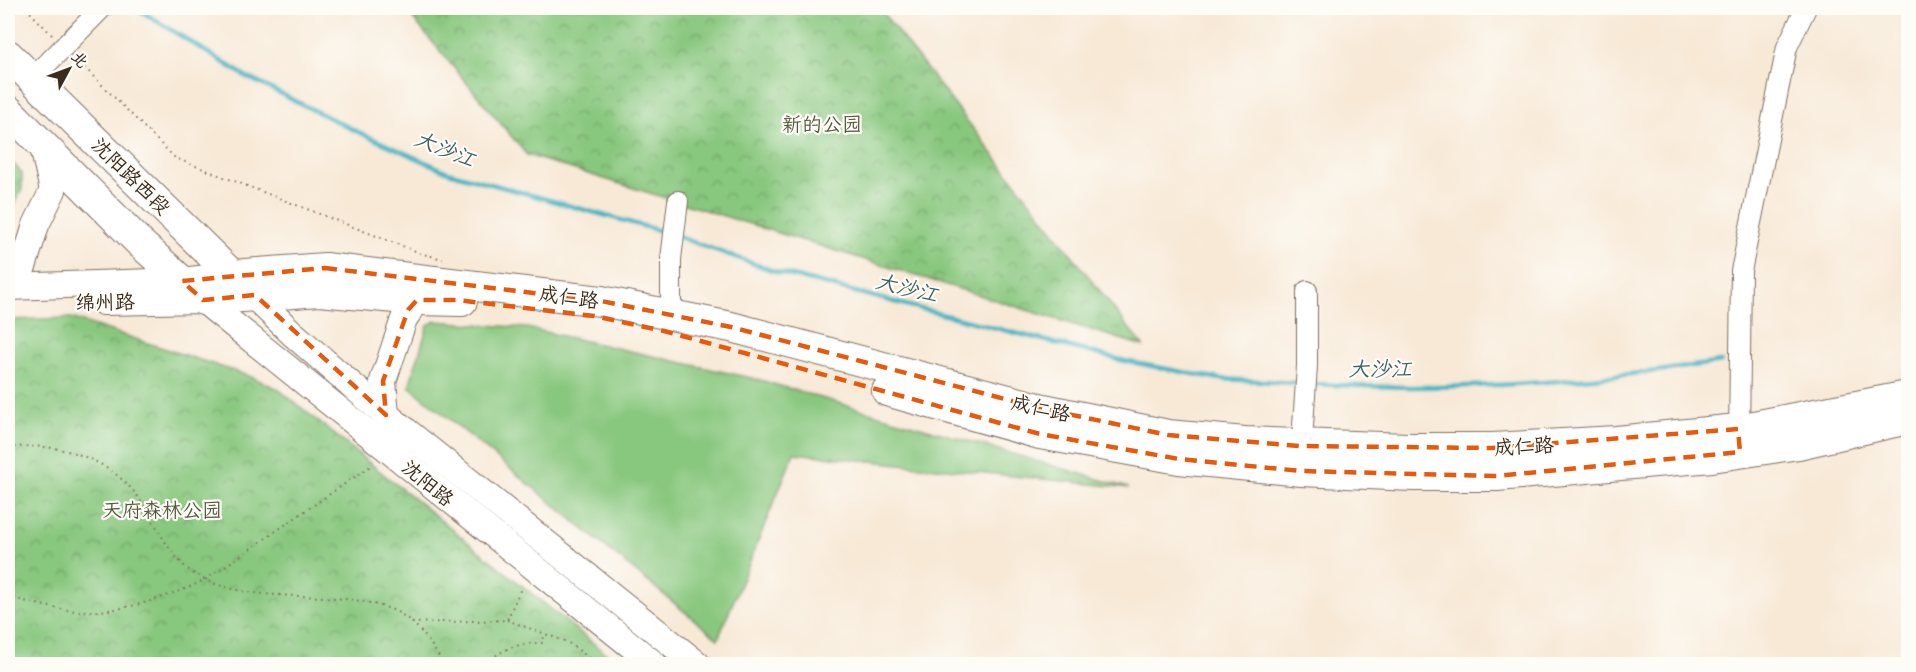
<svg xmlns="http://www.w3.org/2000/svg" width="1916" height="672" font-family="'Playpen Sans','LXGW WenKai TC',sans-serif">
	<style>
		.grass { fill: #88c77e; stroke: #62784e; stroke-width: 1.5 }
		.park { fill: url(#park-crowns); stroke: #62784e; stroke-width: 1.5 }
		.lines { fill: none; stroke-linecap: round; stroke-linejoin: round }
		.stream { stroke: #46b4c2; stroke-width: 4.5 }
		.minor-casing { stroke: #7d6d5f; stroke-width: 22 }
		.major-casing { stroke: #7d6d5f; stroke-width: 28 }
		.highway-casing { stroke: #7d6d5f; stroke-width: 32 }
		.path { stroke: #7d6d5f; stroke-width: 2; stroke-dasharray: 1.5 4.5; stroke-linecap: butt }
		.minor { stroke: #fff; stroke-width: 20 }
		.major { stroke: #fff; stroke-width: 26 }
		.highway { stroke: #fff; stroke-width: 30 }
		.marked { fill: none; stroke: #e8590c; stroke-width: 4.5; stroke-dasharray: 12 8; stroke-linejoin: round }
		.labels { text-anchor: middle; stroke-width: 4.5; stroke-linejoin: round; paint-order: stroke }
		.park-label { font-size: 20px; fill: #52593b; stroke: #fdfcf7 }
		.street-label { font-size: 20px; fill: #3b2a1e; stroke: #fdfcf7 }
		.water-label { font-size: 21px; font-style: italic; fill: #3f6160; stroke: #fdfcf7 }
	</style>
	<defs>
		<pattern id="park-crowns" width="20" height="18" patternUnits="userSpaceOnUse" patternTransform="scale(1.5)"><rect width="20" height="18" fill="#88c77e"/><path d="M2 6a3 3 0 1 1 6 0M12 15a3 3 0 1 1 6 0" fill="none" stroke="#70a267"/></pattern>
	</defs>
	<rect width="100%" height="100%" fill="#fdfcf7"/>
	<filter id="ink" filterUnits="userSpaceOnUse"><feTurbulence type="fractalNoise" baseFrequency=".0167" numOctaves="2"/><feDisplacementMap in="SourceGraphic" scale="12" xChannelSelector="R" yChannelSelector="G"/><feConvolveMatrix kernelMatrix="1 2 1 2 8 2 1 2 1" color-interpolation-filters="sRGB"/></filter>
	<filter id="wash" filterUnits="userSpaceOnUse"><feTurbulence type="fractalNoise" baseFrequency=".008" numOctaves="4" result="noise"/><feDisplacementMap in="SourceGraphic" scale="24" xChannelSelector="R" yChannelSelector="G"/><feGaussianBlur stdDeviation="1.35" result="paint"/><feColorMatrix in="noise" values="0 0 0 0 0 0 0 0 0 0 0 0 0 0 0 0 0 1.4 0 .05"/><feComposite in="paint" operator="in"/></filter>
	<g filter="url(#wash)">
		<rect width="100%" height="100%" fill="#f8e9d7"/>
		<!-- grass -->
		<path class="grass" d="M435 321 527 328 760 380 1129 488 794 453 718 639 409 386 428 325Z"/>
		<!-- park -->
		<g class="park">
			<path d="M404 8H879L1143 346 527 155Z"/>
			<path d="M8 158 22 173V189L8 219Z"/>
			<path d="M71 318 249 376 278 389 619 664H8V320Z"/>
		</g>
		<g class="lines">
			<!-- stream -->
			<g class="stream">
				<path d="M136 8 247 77 356 131 448 172 668 233"/>
				<path d="M679 237 777 272 1125 361 1220 379 1300 383"/>
				<path d="M1311 384C1447 392 1586 383 1721 362"/>
			</g>
		</g>
	</g>
	<g filter="url(#ink)">
		<g class="lines">
			<!-- minor casing -->
			<g class="minor-casing">
				<g id="minor">
					<path d="M26 72 31 80 102 8"/>
					<path d="M671 314V259L678 201"/>
					<path d="M1739 440 1741 271 1787 47 1806 8"/>
					<path d="M1301 456 1307 366V291"/>
				</g>
			</g>
			<!-- major casing -->
			<g class="major-casing">
				<g id="major">
					<path d="M8 282 23 267 36 225 53 190 43 147"/>
					<path d="M8 287 182 281 232 275 292 333 386 415 697 664"/>
					<path d="M103 302 203 300 654 664"/>
					<path d="M386 415 383 381 404 319 417 300"/>
				</g>
			</g>
			<!-- highway casing -->
			<g class="highway-casing">
				<g id="highway">
					<path d="M8 55 232 275 325 268 601 301 731 327 1039 408 1168 435 1245 442 1408 448H1492L1616 441 1738 429 1908 396"/>
					<path d="M8 110 140 243 203 300 319 291 417 300 462 301"/>
					<path d="M887 391 1040 434 1179 459 1301 471 1413 476H1497L1712 457 1799 444 1908 419"/>
				</g>
			</g>
			<!-- path -->
			<g class="path">
				<path d="M26 8 53 36"/>
				<path d="M76 59 175 158 423 254 443 259"/>
				<path d="M8 448C54 441 105 456 135 493 159 523 168 564 206 580 264 606 331 587 390 609 415 618 431 643 443 664"/>
				<path d="M8 597C30 602 53 609 76 611 119 614 166 598 205 580L372 465"/>
				<path d="M507 620 567 642 598 664"/>
				<path d="M412 623 507 620 522 586"/>
				<path d="M8 662 22 664"/>
				<path d="M487 664C502 647 520 643 543 643L544 635"/>
			</g>
			<!-- minor -->
			<use href="#minor" class="minor"/>
			<!-- major -->
			<use href="#major" class="major"/>
			<!-- highway -->
			<use href="#highway" class="highway"/>
		</g>
	</g>
	<!-- marked area -->
	<path class="marked" d="M325 268 601 301 731 327 1039 408 1168 435 1300 446 1492 448 1738 429 1740 452 1497 476 1301 471 1179 459 1040 434 664 331 594 316 457 300H417L408 310 383 381 386 415 255 295 203 300 182 281Z"/>
	<g class="labels">
		<!-- park labels -->
		<g class="park-label">
			<text x="822" y="131">新的公园</text>
			<text x="162" y="517">天府森林公园</text>
		</g>
		<!-- street labels -->
		<g class="street-label">
			<text transform="translate(131 176) rotate(44)" y="7">沈阳路西段</text>
			<text transform="translate(569 297) rotate(8)" y="7">成仁路</text>
			<text transform="translate(105 302) rotate(-1)" y="7">绵州路</text>
			<text transform="translate(1041 408) rotate(13)" y="7">成仁路</text>
			<text transform="translate(1524 446) rotate(-3)" y="7">成仁路</text>
			<text transform="translate(428 483) rotate(39)" y="7">沈阳路</text>
		</g>
		<!-- water labels -->
		<g class="water-label">
			<text transform="translate(445 149) rotate(22)" y="7">大沙江</text>
			<text transform="translate(907 288) rotate(14)" y="7">大沙江</text>
			<text x="1380" y="376">大沙江</text>
		</g>
	</g>
	<!-- margin -->
	<rect width="1916" height="672" fill="none" stroke="#fdfcf7" stroke-width="30"/>
	<!-- north arrow -->
	<g transform="translate(69 69) rotate(49)" stroke="#fdfcf7" stroke-width="4.5" paint-order="stroke">
	<path d="M0-4.5L10 22L0 15L-10 22Z" fill="#3b2a1e"/>
	<text y="-9" font-size="16" font-weight="bold" text-anchor="middle" fill="#3b2a1e">北</text>
	</g>
</svg>
